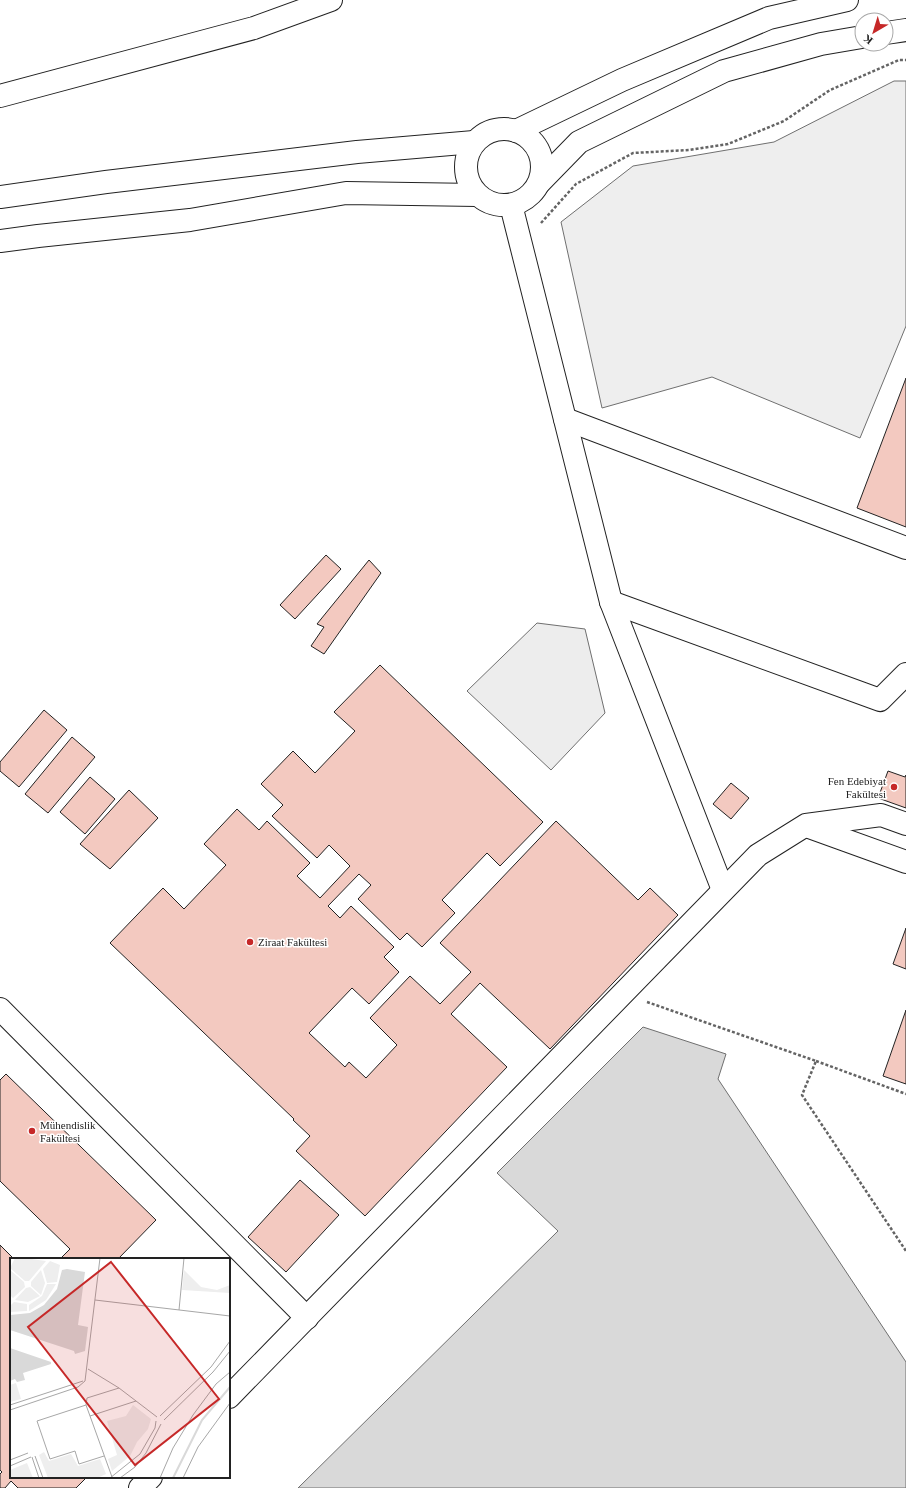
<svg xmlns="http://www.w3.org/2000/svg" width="906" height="1488" font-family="Georgia,serif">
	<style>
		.green { fill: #eee; stroke: #6f6f6f }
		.parking { fill: #ededed; stroke: #6f6f6f }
		.water { fill: #d9d9d9; stroke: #6f6f6f }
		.building { fill: #f3c9c0; stroke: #222 }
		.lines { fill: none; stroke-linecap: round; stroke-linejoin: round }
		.minor-casing { stroke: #222; stroke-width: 24 }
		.tertiary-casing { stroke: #222; stroke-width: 24 }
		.path { stroke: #646464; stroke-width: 2.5; stroke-dasharray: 3 2; stroke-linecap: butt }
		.minor { stroke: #fff; stroke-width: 22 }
		.tertiary { stroke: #fff; stroke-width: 22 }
		.poi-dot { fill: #c62828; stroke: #fff; stroke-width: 1.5 }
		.labels { text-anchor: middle; stroke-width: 3; stroke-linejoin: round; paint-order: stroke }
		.poi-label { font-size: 11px; fill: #222; stroke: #fff; text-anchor: start }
		.inset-river { fill: none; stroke: #d9d9d9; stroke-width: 2 }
		.inset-road { fill: none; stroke: #a7a7a7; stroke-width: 1 }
		.view { fill: #c62828; fill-opacity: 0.15; stroke: #c62828; stroke-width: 2 }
		.inset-edge { fill: none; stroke: #222; stroke-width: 2 }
	</style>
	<rect width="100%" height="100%" fill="#fff"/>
	<!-- green -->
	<path class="green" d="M894 81H906V326L860 438 712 377 602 408 561 222 633 166 774 142Z"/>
	<!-- parking -->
	<path class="parking" d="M537 623 585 629 605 713 551 770 467 691Z"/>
	<!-- water -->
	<path class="water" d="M643 1027 726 1054 718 1079 906 1362V1488H298L558 1231 497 1173Z"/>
	<!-- building -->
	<g class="building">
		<path d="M906 378V527L857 508Z"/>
		<path d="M326 555 341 569 295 619 280 605Z"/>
		<path d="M369 560 381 573 324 654 311 646 324 627 317 624Z"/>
		<path d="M380 665 543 822 500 866 487 853 442 900 455 913 422 947 407 933 400 940 358 899 371 885 359 874 328 906 340 918 351 906 394 947 384 957 399 972 369 1004 352 988 309 1033 345 1067 349 1062 366 1078 397 1045 370 1018 410 976 440 1004 471 972 440 943 556 821 638 900 650 888 678 915 550 1049 480 983 451 1014 507 1067 365 1216 296 1151 310 1136 293 1120 294 1119 110 943 163 888 184 909 226 865 204 844 237 809 259 830 267 821 310 863 297 876 320 898 350 866 329 845 317 858 272 816 283 805 261 784 293 751 315 773 355 731 334 712Z"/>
		<path d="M44 710 67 730 19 787 0 771V762Z"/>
		<path d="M72 737 95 757 48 813 25 794Z"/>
		<path d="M888 771 905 777 906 775V808L878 798Z"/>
		<path d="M90 777 115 799 85 834 60 812Z"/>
		<path d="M731 783 749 798 731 819 713 804Z"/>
		<path d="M129 790 158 818 110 869 80 844Z"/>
		<path d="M906 928V969L893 964Z"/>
		<path d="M906 1010V1084L883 1076Z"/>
		<path d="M6 1074 156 1220 118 1259H60L70 1249 0 1181V1080Z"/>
		<path d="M300 1180 339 1215 286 1272 248 1237Z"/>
		<path d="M0 1245 14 1259H11V1477H87L76 1488H18L11 1481 5 1488H0V1474L2 1472 0 1470Z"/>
	</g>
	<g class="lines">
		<!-- minor casing -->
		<g class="minor-casing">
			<g id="minor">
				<path d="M0 96 254 28 331 0"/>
				<path d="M511 205 611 602 723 890"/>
				<path d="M565 419 906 548"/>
				<path d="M611 602 880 700 906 674"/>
				<path d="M809 827 906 862"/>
				<path d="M0 1009 307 1318"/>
				<path d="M229 1397 758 855 806 825 881 815 906 824"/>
				<path d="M140 1488 151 1477"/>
			</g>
		</g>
		<!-- tertiary casing -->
		<g class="tertiary-casing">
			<g id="tertiary">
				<path d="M886 33 906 30"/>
				<circle cx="504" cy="167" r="38"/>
				<path d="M516 131 622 80 769 18 847 0"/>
				<path d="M540 182 579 142 724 71 821 44 862 37"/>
				<path d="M0 197 106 182 357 152 474 142"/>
				<path d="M0 241 38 236 190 220 346 193 477 195"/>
			</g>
		</g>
		<!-- path -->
		<g class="path">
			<path d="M541 223 576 184 633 153 689 150 728 144 784 121 830 90 899 60H906"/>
			<path d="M647 1002 816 1061 802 1095 906 1251"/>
			<path d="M816 1061 906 1094"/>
		</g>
		<!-- minor -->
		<use href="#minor" class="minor"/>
		<!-- tertiary -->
		<use href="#tertiary" class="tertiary"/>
	</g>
	<!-- markers -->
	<g class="poi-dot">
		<circle cx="894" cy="787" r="4"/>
		<circle cx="250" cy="942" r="4"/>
		<circle cx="32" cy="1131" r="4"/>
	</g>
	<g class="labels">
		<!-- poi labels -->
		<g class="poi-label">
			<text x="886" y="785" text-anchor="end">Fen Edebiyat<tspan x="886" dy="13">Fakültesi</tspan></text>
			<text x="258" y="946">Ziraat Fakültesi</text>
			<text x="40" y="1129">Mühendislik<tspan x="40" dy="13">Fakültesi</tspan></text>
		</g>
	</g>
	<!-- overview -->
	<g transform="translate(10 1258)">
		<rect width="220" height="220" fill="#fff"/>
		<path d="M5 0H14L36 3 19 23H15L0 10ZM40 3 50 7 47 24 37 25 33 11ZM0 12 14 24 15 29 3 40 0 37ZM31 12 35 25 31 37 21 28V24ZM174 12 191 29 207 32 220 27V35L172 32ZM37 26H46L36 42 19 53V47L32 38ZM20 29 30 38 18 44 5 42 16 30ZM4 44 17 46V53L0 54V48ZM6 125 11 141 0 144V127ZM123 147 141 161 138 171 127 184 120 198 102 213 98 201 107 197 97 163 116 158ZM34 194 39 203 61 196 68 208 90 201 96 216 87 220H38L29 197ZM17 205 23 220H0V212Z" fill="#eee"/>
		<path d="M57 11 75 14 68 67 78 69 75 93 65 96 64 93 0 72V57L20 55 34 47 47 31 52 12ZM0 90 41 104V106L13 115 15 122 7 124 5 121 0 123Z" fill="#d9d9d9"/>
		<path class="inset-river" d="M163 220 192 162 220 129"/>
		<path class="inset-road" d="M85 42 220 58M169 52 174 0M78 111 109 130 147 159M0 147 73 123M76 147 80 158 126 143M0 152 68 129 75 123 90 0M80 158 102 219M150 158 201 109 220 83M154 162 203 114 220 93M25 198 33 220M94 198 69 206 65 193 40 201 27 163 76 147 77 140 109 130M22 199 29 220M0 202 18 195M0 208 21 199M100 220 130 196 145 170 146 163M110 220 125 209 136 195 151 166M150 220 163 190 183 157 206 126 220 114M173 220 188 189 220 145"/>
		<path class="view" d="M101 4 209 141 125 207 18 69Z"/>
		<rect width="220" height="220" class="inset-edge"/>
	</g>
	<!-- north arrow -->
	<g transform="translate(874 32) rotate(218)"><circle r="19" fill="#ffffff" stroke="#a7a7a7"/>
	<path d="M0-3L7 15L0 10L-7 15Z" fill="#c62828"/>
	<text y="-6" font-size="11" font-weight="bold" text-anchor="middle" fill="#222222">K</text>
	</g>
</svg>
